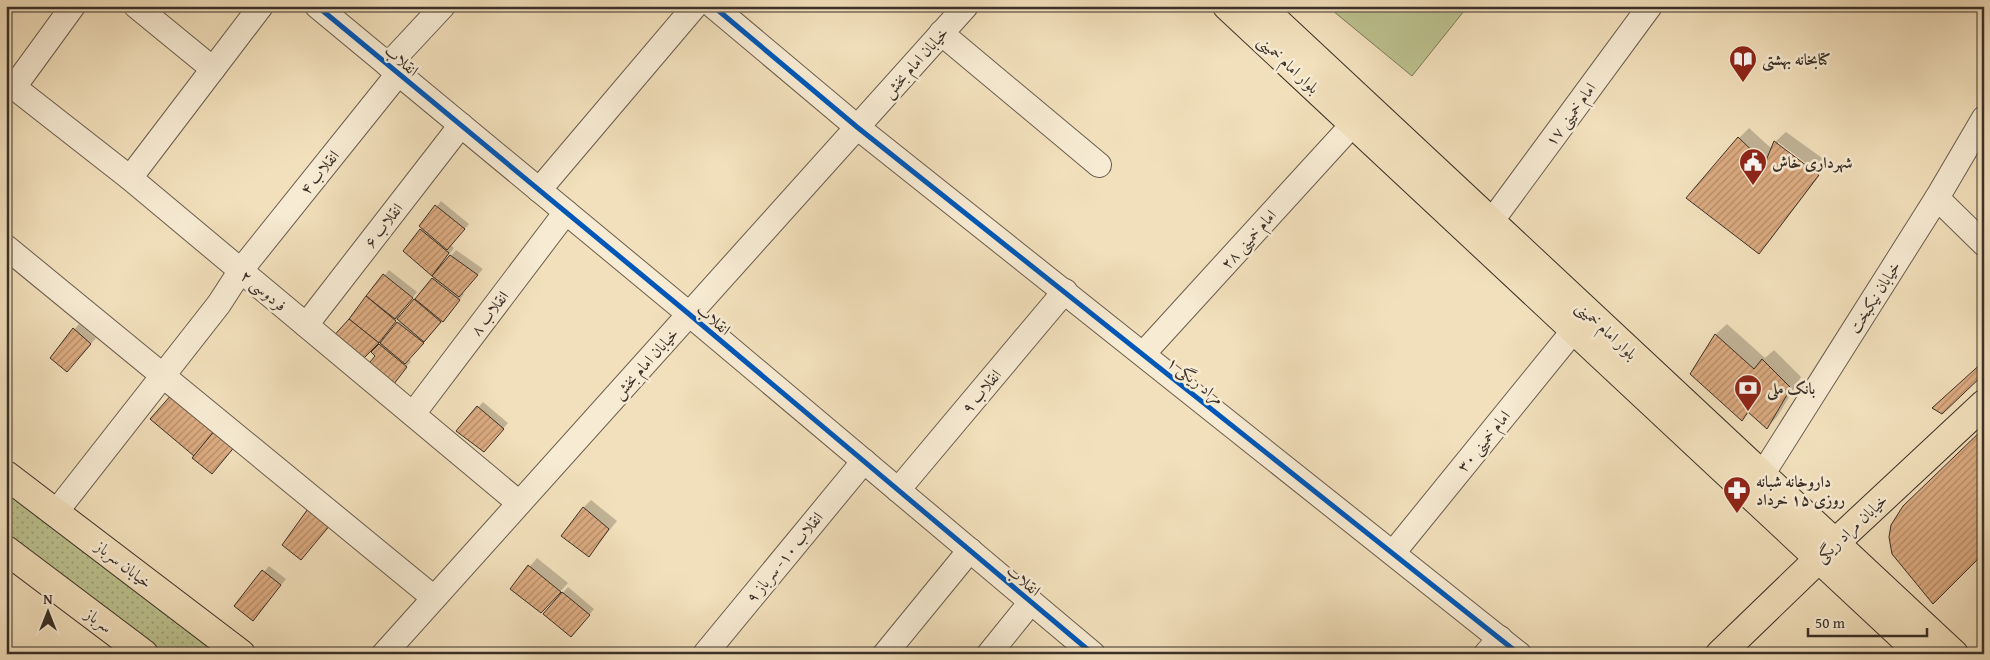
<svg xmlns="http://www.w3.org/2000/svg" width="1990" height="660" font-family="'Gentium Book Plus',Amiri,serif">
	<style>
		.grass { fill: url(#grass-dots); stroke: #7c795c }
		.pitch { fill: #bcc28f; stroke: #7c795c }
		.shadow { fill: #0003 }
		.building { fill: url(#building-hatch); stroke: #3b3028 }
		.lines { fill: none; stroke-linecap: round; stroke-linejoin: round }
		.minor-casing { stroke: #695c4d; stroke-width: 26 }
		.major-casing { stroke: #3b3028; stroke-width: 30 }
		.minor { stroke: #f7ebd3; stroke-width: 24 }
		.major { stroke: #f2e0bc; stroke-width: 28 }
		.cycleway-casing { stroke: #f7ebd3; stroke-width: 8 }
		.cycleway { stroke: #0057b8; stroke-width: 5 }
		.labels { text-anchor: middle; stroke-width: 5; stroke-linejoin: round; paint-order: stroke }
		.poi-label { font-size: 16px; font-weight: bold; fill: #3b3028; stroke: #f7ebd3; text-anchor: start }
		.street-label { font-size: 16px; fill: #3b3028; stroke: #f7ebd3 }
	</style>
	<defs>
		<pattern id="grass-dots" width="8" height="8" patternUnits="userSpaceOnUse" patternTransform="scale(1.25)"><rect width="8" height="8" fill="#bcc28f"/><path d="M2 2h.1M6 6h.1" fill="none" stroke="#9a9e75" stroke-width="1.8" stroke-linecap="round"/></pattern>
		<pattern id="building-hatch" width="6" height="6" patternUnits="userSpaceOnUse" patternTransform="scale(1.25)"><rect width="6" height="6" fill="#dcab81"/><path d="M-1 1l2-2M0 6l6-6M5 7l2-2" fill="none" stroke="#b48c6a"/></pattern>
	</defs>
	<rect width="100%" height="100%" fill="#f2e0bc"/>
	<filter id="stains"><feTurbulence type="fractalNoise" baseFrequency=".004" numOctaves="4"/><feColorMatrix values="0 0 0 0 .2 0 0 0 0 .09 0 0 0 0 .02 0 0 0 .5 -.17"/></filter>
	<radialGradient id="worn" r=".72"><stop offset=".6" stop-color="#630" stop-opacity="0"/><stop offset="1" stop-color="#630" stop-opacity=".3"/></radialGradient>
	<!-- grass -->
	<path class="grass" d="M6 490 221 654H161L6 537Z"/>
	<!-- pitch -->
	<path class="pitch" d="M1327 6H1468L1412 76Z"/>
	<!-- shadow -->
	<g class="shadow">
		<path d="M1749 128 1772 149 1775 142 1786 132 1829 163 1820 174 1778 142V146L1819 176 1769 242 1759 252 1739 138Z"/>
		<path d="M441 201 469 224 451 245 454 248 442 263 444 264 456 250 483 269 462 292 464 294 448 315 408 359 411 361 395 382 373 352 400 321 398 318 384 336 350 320 389 270 417 292 399 314 401 316 435 276 405 251Z"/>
		<path d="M79 324 96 338 72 366 52 357Z"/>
		<path d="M1727 324 1765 358 1774 350 1801 377 1777 417 1767 427 1749 412 1742 419 1692 374 1716 334Z"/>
		<path d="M483 402 508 423 489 445 458 430Z"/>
		<path d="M591 500 617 521 589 555 583 508Z"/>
		<path d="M537 558 568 583 549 604 512 588Z"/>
		<path d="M269 566 286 579 253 620 236 606Z"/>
		<path d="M568 587 594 609 576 631 544 614Z"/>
	</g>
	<!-- building -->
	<g class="building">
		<path d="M1738 137 1765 163 1774 141 1819 175 1759 254 1686 198Z"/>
		<path d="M435 205 465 229 447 250 419 226Z"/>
		<path d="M420 229 449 253 432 276 403 251Z"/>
		<path d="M450 255 478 275 459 297 432 276Z"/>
		<path d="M383 274 413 298 395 319 366 296Z"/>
		<path d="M432 278 460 300 443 322 415 299Z"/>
		<path d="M366 296 396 321 379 343 349 319Z"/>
		<path d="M414 299 441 322 424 342 397 319Z"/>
		<path d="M349 319 379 343 358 364 330 340Z"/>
		<path d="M397 322 424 343 405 364 380 343Z"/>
		<path d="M73 328 91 344 67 372 50 358Z"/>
		<path d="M1715 334 1754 369 1762 359 1791 388 1767 429 1748 412 1742 421 1690 374Z"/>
		<path d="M379 344 407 367 390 389 365 368 375 356 371 352Z"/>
		<path d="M1984 361V374L1942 414 1932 408Z"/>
		<path d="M173 393 216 429 194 456 150 419Z"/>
		<path d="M477 406 504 429 484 452 456 431Z"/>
		<path d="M1984 428V553L1933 604 1892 554 1889 537 1891 525 1903 506Z"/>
		<path d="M216 429 236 445 212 474 192 458Z"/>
		<path d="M310 506 331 524 301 560 282 545Z"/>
		<path d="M583 507 609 529 589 557 561 536Z"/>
		<path d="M528 565 561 592 541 613 510 589Z"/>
		<path d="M262 570 281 585 253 621 234 606Z"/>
		<path d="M562 592 590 615 571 637 543 614Z"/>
	</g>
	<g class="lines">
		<!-- minor casing -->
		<g class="minor-casing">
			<g id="minor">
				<path d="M136 6 213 69"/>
				<path d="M317 6 689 314 1093 654"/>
				<path d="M713 6 857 127 1519 654"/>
				<path d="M941 33 1099 165"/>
				<path d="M388 65 443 6"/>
				<path d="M6 81 130 178 519 503"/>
				<path d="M14 87 73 6"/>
				<path d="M130 178 261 6"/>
				<path d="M539 190 695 6"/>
				<path d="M1937 198 1984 244"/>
				<path d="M1491 222 1650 6"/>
				<path d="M6 247 434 598"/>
				<path d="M306 325 461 125"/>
				<path d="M1143 354 1353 124"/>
				<path d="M413 414 566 212"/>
				<path d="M1762 475 1937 198 1984 118"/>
				<path d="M898 490 1065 291"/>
				<path d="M56 512 219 304 241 270 398 74"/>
				<path d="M1393 553 1574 330"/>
				<path d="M384 654 966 6"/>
				<path d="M705 654 864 461"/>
				<path d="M885 654 970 550"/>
				<path d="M989 654 1031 602"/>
				<path d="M1486 654 1500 638"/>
			</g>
		</g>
		<!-- major casing -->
		<g class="major-casing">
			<g id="major">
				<path d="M1227 6 1921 654"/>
				<path d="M1260 6 1954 654"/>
				<path d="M6 475 241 654"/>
				<path d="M6 550 144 654"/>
				<path d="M1720 654 1835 543 1984 404"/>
			</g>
		</g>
		<!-- minor -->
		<use href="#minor" class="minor"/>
		<!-- major -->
		<use href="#major" class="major"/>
		<!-- cycleway casing -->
		<g class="cycleway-casing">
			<g id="cycleway">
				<path d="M317 6 689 314 1093 654"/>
				<path d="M713 6 857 127 1519 654"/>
			</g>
		</g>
		<!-- cycleway -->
		<use href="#cycleway" class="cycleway"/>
	</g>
	<!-- icons -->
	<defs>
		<g id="library-pin" transform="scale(1.4375)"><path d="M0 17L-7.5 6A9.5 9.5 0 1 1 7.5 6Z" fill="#8f2418" stroke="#f7ebd3"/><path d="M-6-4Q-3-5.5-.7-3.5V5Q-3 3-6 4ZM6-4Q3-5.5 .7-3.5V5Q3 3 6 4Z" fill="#fff"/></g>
		<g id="civic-pin" transform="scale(1.4375)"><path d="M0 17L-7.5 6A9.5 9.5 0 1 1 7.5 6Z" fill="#8f2418" stroke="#f7ebd3"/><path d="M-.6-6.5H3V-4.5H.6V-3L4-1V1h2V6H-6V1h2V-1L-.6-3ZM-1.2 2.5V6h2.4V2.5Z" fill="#fff"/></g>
		<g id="bank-pin" transform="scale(1.4375)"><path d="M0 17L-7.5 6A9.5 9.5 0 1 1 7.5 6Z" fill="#8f2418" stroke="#f7ebd3"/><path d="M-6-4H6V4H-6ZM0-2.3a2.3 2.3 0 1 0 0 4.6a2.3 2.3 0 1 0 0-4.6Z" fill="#fff"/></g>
		<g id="pharmacy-pin" transform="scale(1.4375)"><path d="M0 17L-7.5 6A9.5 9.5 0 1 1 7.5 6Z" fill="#8f2418" stroke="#f7ebd3"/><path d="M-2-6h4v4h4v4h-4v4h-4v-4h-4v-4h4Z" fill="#fff"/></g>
	</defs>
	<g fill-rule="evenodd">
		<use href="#library-pin" x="1743" y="59"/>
		<use href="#civic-pin" x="1753" y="162"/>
		<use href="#bank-pin" x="1748" y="388"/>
		<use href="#pharmacy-pin" x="1737" y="490"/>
	</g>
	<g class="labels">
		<!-- poi labels -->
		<g class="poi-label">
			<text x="1762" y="65">کتابخانه بهشتی</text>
			<text x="1772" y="168">شهرداری خاش</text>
			<text x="1767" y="394">بانک ملی</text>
			<text x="1756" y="487">داروخانه شبانه<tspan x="1756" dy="18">روزی ۱۵ خرداد</tspan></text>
		</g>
		<!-- street labels -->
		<g class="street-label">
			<text transform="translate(402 60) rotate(40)" y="6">انقلاب</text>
			<text transform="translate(915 62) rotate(-48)" y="6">خیابان امام بخش</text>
			<text transform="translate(1289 64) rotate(43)" y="6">بلوار امام خمینی</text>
			<text transform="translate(1570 114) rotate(-54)" y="6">امام خمینی ۱۷</text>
			<text transform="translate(319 172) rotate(-51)" y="6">انقلاب ۴</text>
			<text transform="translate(383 225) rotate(-52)" y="6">انقلاب ۶</text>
			<text transform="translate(1248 239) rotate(-48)" y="6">امام خمینی ۲۸</text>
			<text transform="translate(264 290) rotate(40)" y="6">فردوسی ۲</text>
			<text transform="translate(1874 297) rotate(-58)" y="6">خیابان نیکبخت</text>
			<text transform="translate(489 313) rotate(-53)" y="6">انقلاب ۸</text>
			<text transform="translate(714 319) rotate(40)" y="6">انقلاب</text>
			<text transform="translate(1607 330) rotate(43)" y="6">بلوار امام خمینی</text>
			<text transform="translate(645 363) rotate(-48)" y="6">خیابان امام بخش</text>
			<text transform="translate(1196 380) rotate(38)" y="6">مراد ریگی ۱</text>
			<text transform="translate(981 391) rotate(-50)" y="6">انقلاب ۹</text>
			<text transform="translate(1483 441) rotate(-51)" y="6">امام خمینی ۳۰</text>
			<text transform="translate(1851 528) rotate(-43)" y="6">خیابان مراد ریگی</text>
			<text transform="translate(784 557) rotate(-51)" y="6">انقلاب ۱۰- سرباز ۹</text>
			<text transform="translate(124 564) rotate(38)" y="6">خیابان سرباز</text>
			<text transform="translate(1024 580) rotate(40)" y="6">انقلاب</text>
			<text transform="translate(99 620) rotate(37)" y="6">سرباز</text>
		</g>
	</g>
	<!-- margin -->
	<rect width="1990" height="660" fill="none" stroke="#f2e0bc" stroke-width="25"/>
	<rect x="8" y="8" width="1975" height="645" fill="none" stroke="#3b3028" stroke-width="2.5"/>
	<rect x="12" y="12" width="1965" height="635" fill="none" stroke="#3b3028"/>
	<!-- north arrow -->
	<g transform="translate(48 612)" stroke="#f7ebd3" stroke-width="4" paint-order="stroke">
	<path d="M0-4L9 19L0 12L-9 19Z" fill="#3b3028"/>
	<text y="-8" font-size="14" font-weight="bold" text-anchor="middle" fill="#3b3028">N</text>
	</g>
	<!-- scale -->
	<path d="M1808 628v8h119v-8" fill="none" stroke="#3b3028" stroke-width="2.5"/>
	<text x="1815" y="628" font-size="15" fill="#3b3028" stroke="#f7ebd3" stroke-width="4" paint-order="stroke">50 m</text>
	<rect width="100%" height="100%" filter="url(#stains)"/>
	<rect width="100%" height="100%" fill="url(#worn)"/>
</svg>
